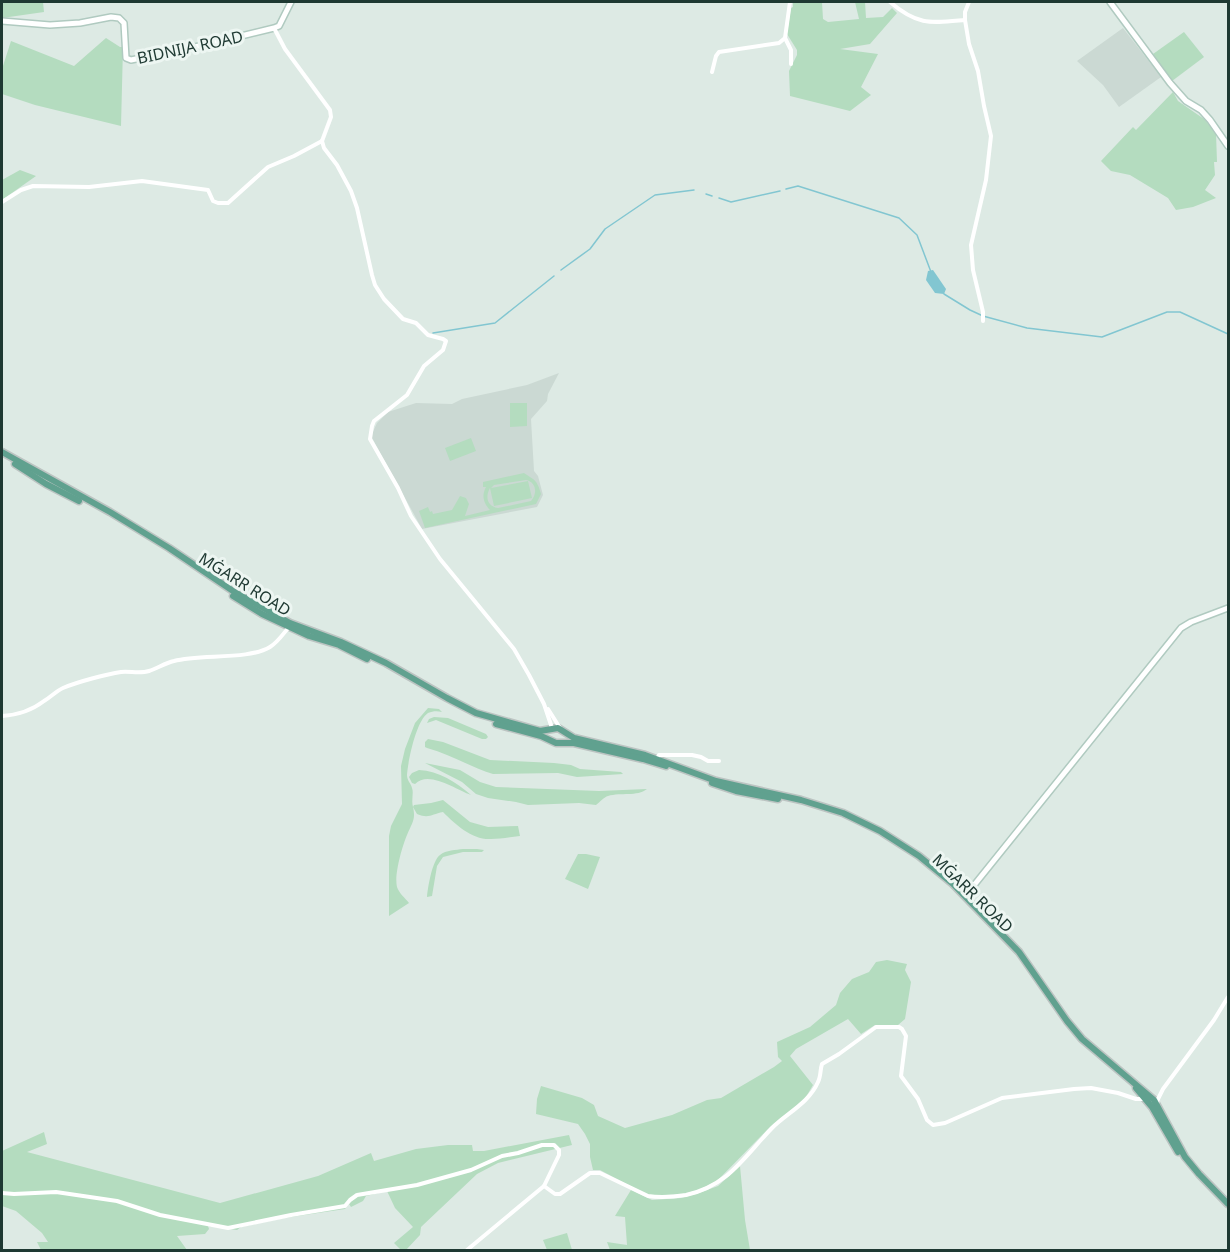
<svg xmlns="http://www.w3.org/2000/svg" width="1230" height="1252" font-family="'Noto Sans',sans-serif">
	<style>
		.built { fill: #cbd9d3 }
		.green { fill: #b4dcbf; fill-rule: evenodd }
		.water { fill: #82c6d1 }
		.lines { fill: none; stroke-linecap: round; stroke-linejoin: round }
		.stream { stroke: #82c6d1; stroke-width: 1.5 }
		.secondary-casing { stroke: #b0cac0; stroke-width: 8 }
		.primary-casing { stroke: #bcc4c2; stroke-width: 9 }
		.street { stroke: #fff; stroke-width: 4 }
		.secondary { stroke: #fff; stroke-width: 5 }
		.primary { stroke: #60a18f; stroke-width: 6 }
		.labels { text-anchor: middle; stroke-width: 6; stroke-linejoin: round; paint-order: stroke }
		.street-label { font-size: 16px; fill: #1e3932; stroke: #edf6f2 }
	</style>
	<rect width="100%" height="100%" fill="#ddeae4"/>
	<!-- built -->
	<g class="built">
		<path d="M1123 28 1161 77 1119 107 1103 85 1077 61Z"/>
		<path d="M559 373 548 394 547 401 531 419 534 471 538 476 543 495 537 507 422 529 371 436 377 423 388 412 416 403 452 404 462 399 527 385Z"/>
	</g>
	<!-- green -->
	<g class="green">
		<path d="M2 2H43L44 12 2 18Z"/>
		<path d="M793 2H822L823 19 828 22 859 19 855 2H865L866 18 883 17 892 8 897 13 870 44 840 49 878 54 861 87 871 95 850 111 790 96 789 71 797 55V50L787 34 791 8 793 7Z"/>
		<path d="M1184 32 1204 57 1172 81 1153 54Z"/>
		<path d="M106 38 120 47H123L121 126 35 105 2 94V69L11 41 74 66Z"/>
		<path d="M1173 92 1178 101 1204 119 1216 133 1217 162H1214L1215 175 1205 190 1216 198 1193 207 1176 210 1168 198 1130 175 1111 171 1101 161 1133 127 1136 130Z"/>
		<path d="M20 170 36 176 2 200V180Z"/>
		<path d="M510 403H527V426L510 427Z"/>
		<path d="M471 438 476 451 450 461 445 448Z"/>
		<path d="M524 473C534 480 537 479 541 494L536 504 425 528 419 511 428 507 430 512 432 511 433 514 452 510 460 496 466 498 469 504 465 516 490 510C484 504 481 496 486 487H483V482ZM526 480C536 482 538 493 531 501L498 508C487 506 485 497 490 488L494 506 532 498 528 481 491 488 494 485Z"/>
		<path d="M428 708 439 709 442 712C437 711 433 711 428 713 416 721 408 761 407 775 407 781 411 783 412 788 414 793 411 800 413 807L414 805 431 803 443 800 470 822 488 827 518 826 520 836C510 837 500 839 491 839 472 840 456 825 443 812 432 814 429 819 417 814L413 807C416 820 412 823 407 835 402 847 394 875 397 887 399 893 405 898 409 903L389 916V836L391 826 402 804 401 766 405 749 415 723Z"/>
		<path d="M434 717 448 718 486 734 488 737 486 739H482L436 720 427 723 429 719Z"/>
		<path d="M428 739 443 742 490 760 554 763 571 765 580 769 621 772 623 774 577 777 558 773 493 774C470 767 450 754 427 748L425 747V742Z"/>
		<path d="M425 763 460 770 480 782 496 787 599 791 647 789C637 797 621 792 608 796 604 797 600 802 596 805L579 803 528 805 516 802 488 798 476 794 462 782Z"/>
		<path d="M419 770C439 771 456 782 471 795 456 790 429 770 415 784L412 783 409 777 412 773Z"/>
		<path d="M463 849H477L484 850 482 852H463L443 857 437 866 432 896 427 897C428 887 432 861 440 855 446 850 456 850 463 849Z"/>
		<path d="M578 854H586L600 857 588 889 565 879Z"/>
		<path d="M887 960 907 964 905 970 911 982 905 1019 898 1025H875L861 1034 848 1019 796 1049 790 1056 813 1085 803 1102 770 1127 717 1181 699 1190 683 1194 649 1196 600 1170H593L590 1157V1144L585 1134 578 1124 536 1114 537 1099 541 1086 582 1098 594 1105 598 1116 625 1128 672 1115 707 1100 721 1098 774 1067 782 1061 778 1057 777 1042 810 1027 836 1005 840 993 852 979 869 972 876 962Z"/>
		<path d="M44 1132 47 1144 27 1152 220 1203 318 1176 371 1153 374 1161 416 1149 448 1145H472L473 1151H484L569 1135 572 1145 498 1163 477 1174 421 1227 420 1235 406 1250H401L394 1243 413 1227 395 1208 387 1191 366 1196 363 1201 351 1207 349 1204 345 1209 284 1218 241 1227 237 1230 208 1226 209 1229 205 1234 177 1236 187 1250H41L37 1242H48L42 1233 16 1211 2 1206V1151Z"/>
		<path d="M740 1166 745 1220 750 1250H610L607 1242 627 1245 625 1217 615 1216 631 1190 652 1200 681 1198 696 1194 718 1186Z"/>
		<path d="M567 1233 572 1250H547L543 1240Z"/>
	</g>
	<!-- water -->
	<path class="water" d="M933 270 946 289 944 294 935 293 926 280 928 271Z"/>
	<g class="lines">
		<!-- stream -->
		<g class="stream">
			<path d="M786 189 798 186 899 218 917 235 931 272"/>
			<path d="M706 194 712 196"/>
			<path d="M719 198 731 202 780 191"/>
			<path d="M561 270 590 249 605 229 655 195 694 190"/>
			<path d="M944 294 970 310 983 316 1027 328 1102 337 1167 312H1180L1228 334"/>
			<path d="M433 333 495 323 554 276"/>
		</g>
		<!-- secondary casing -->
		<g class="secondary-casing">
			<g id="secondary">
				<path d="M1110 2 1170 83 1186 101 1201 110 1210 120 1228 146"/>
				<path d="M2 21 50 25 80 23 111 17 119 18 124 23 126 58 131 60 204 45 274 28 279 26 291 2"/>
				<path d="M964 895 975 884 1181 628 1191 622 1228 608"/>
			</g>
		</g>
		<!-- primary casing -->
		<g class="primary-casing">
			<g id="primary">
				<path d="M2 452 110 512 169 548 233 591 290 623 341 642 386 663 447 698 476 713 540 731 558 728 574 738 645 755 716 781 801 800 843 813 880 831 919 856 953 884 1019 952 1067 1021 1082 1039 1154 1100 1185 1157 1199 1174 1228 1204"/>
				<path d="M15 464 46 484 79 501"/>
				<path d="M233 596 262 614 309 636 339 645 367 659"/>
				<path d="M496 724 541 736 556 743H574L643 759 666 766"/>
				<path d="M712 783 736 791 778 799"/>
				<path d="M1136 1088 1152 1107 1178 1152"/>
			</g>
		</g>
		<!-- street -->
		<g class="street">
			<path d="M790 2 785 38 791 50V64"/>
			<path d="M890 2C918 26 931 23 965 20"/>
			<path d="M969 2 965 12V20L969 44 978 71 984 106 991 136 986 180 971 245 973 270 983 312V321"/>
			<path d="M274 28 285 49 330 110 331 117 322 141"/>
			<path d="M712 72 716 56 719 52 779 43 785 38"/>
			<path d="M322 141 324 148 337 165 351 191 357 208 372 275 375 285 384 299 403 319 416 323 428 335 443 339 446 341 443 350 424 366 407 395 374 421 372 426 370 439 398 488 411 516 440 559 514 649 529 675 544 704 552 728"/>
			<path d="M2 202 21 190 33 186 89 187 142 181 208 190 213 201 218 203H228L268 167 294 156 322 141"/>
			<path d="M548 709 560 728"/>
			<path d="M2 716C18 715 31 711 44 701 51 697 56 691 63 688 77 682 107 674 121 672 130 671 140 674 149 671 158 668 165 663 174 661 200 654 249 660 270 647 278 642 283 634 289 627"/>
			<path d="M657 759 659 755H692L701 757 708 761H719"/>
			<path d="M1157 1104 1158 1099 1163 1089 1214 1020 1228 997"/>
			<path d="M544 1186 555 1194H560L590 1173H600L648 1196C661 1198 673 1197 686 1195 728 1186 744 1157 772 1128 787 1113 809 1103 818 1082 821 1076 820 1070 822 1064L839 1054 876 1027H899L902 1029 906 1036 901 1076 918 1099 927 1120 933 1125 945 1123 1002 1098 1074 1089 1091 1088 1118 1093 1136 1099H1144"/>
			<path d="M2 1193 14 1194 56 1192 117 1201 160 1215 228 1228 291 1215 345 1206 350 1200 357 1195 417 1185 471 1170 502 1156 518 1153 542 1145H554L559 1150V1155L544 1186 467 1250"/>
		</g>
		<!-- secondary -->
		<use href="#secondary" class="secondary"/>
		<!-- primary -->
		<use href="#primary" class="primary"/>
	</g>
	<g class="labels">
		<!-- street labels -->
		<g class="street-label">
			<text transform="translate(190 47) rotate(-12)" y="6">BIDNIJA ROAD</text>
			<text transform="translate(245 584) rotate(32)" y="6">MĠARR ROAD</text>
			<text transform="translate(973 893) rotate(44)" y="6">MĠARR ROAD</text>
		</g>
	</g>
	<!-- border -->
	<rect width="1230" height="1252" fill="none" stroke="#1e3932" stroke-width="6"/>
</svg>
